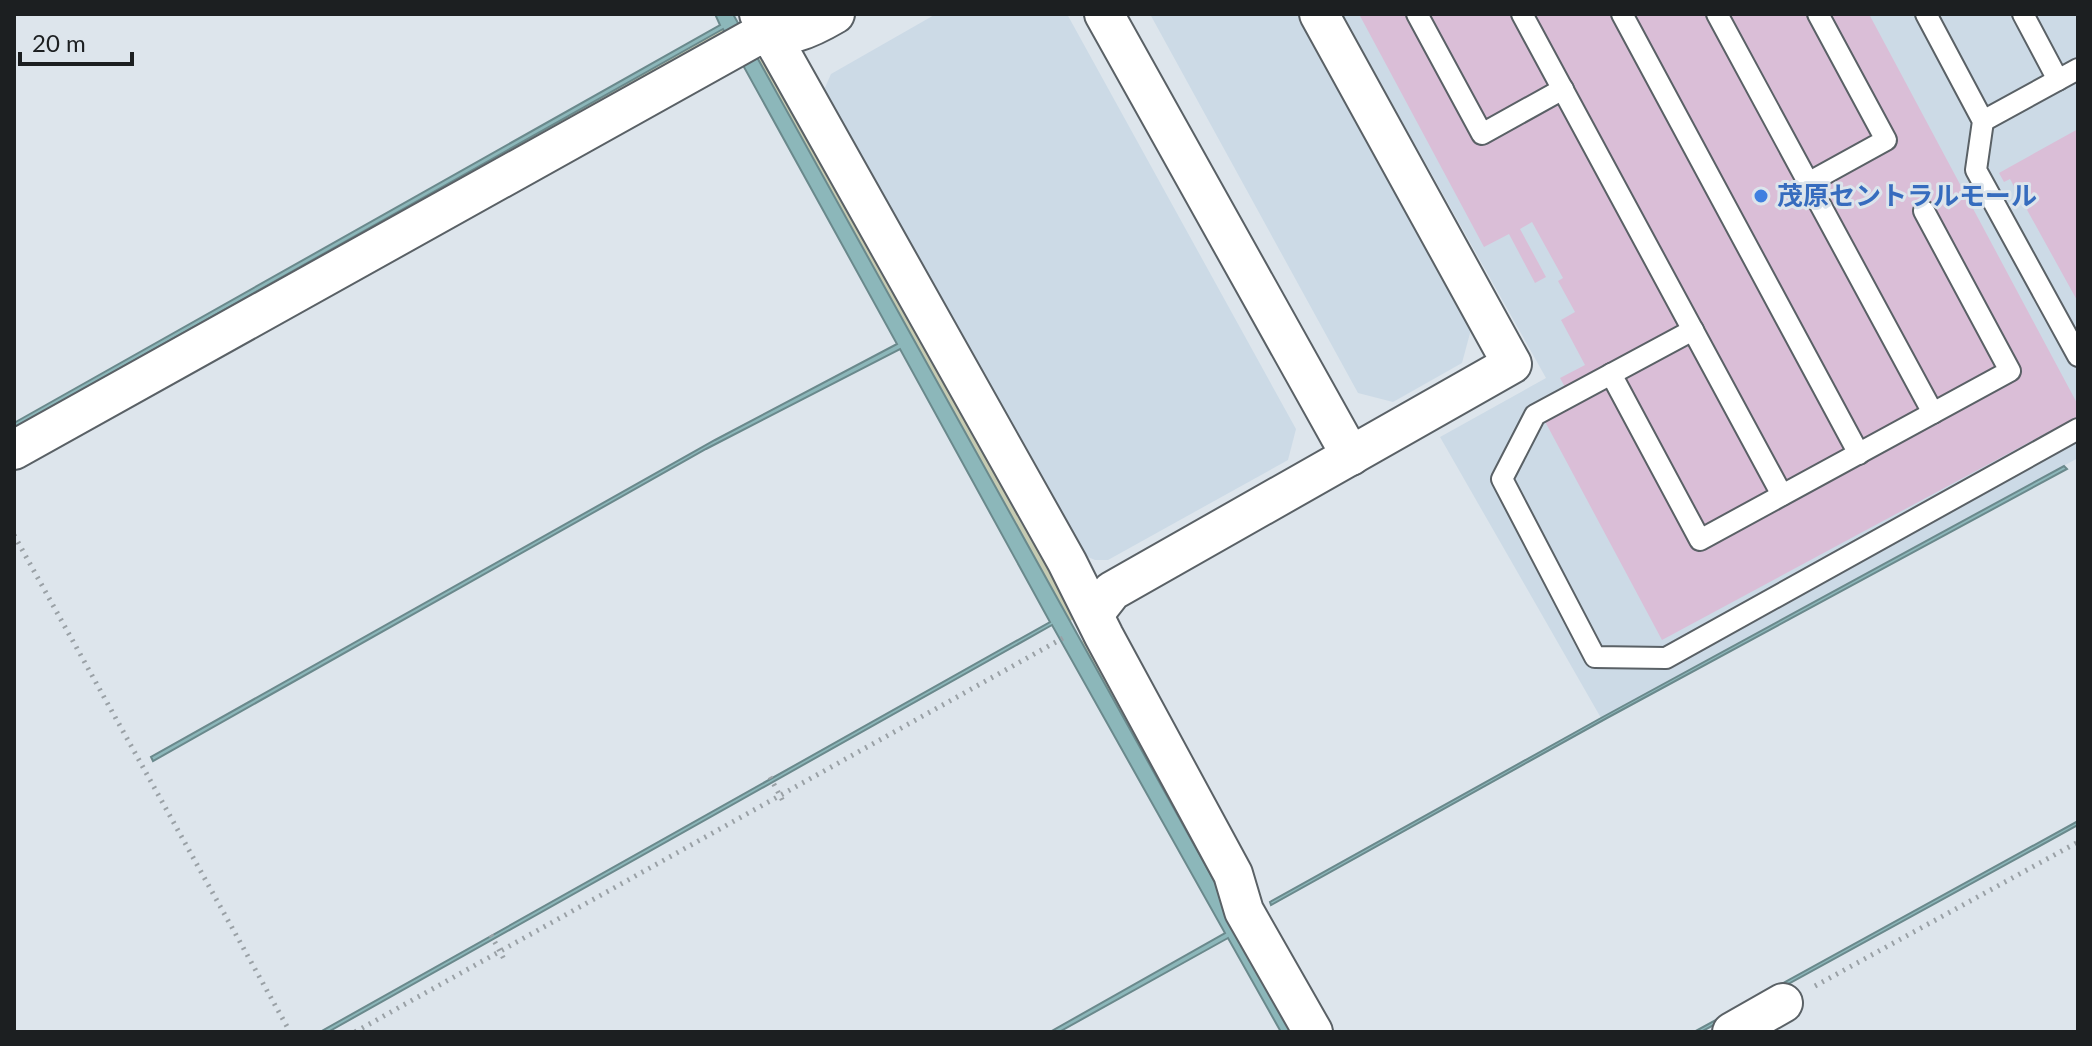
<svg xmlns="http://www.w3.org/2000/svg" width="2092" height="1046" font-family="Lato,'Noto Sans JP',sans-serif">
	<style>
		.built { fill: #ccdae6 }
		.green { fill: #c6cbb2 }
		.water { fill: #8cb7ba; stroke: #6a898c; stroke-width: 2 }
		.building { fill: #dabed7 }
		.lines { fill: none; stroke-linecap: round; stroke-linejoin: round }
		.service-casing { stroke: #5a6166; stroke-width: 24 }
		.minor-casing { stroke: #5a6166; stroke-width: 42 }
		.path { stroke: #9aa1a6; stroke-width: 5; stroke-dasharray: 2 6; stroke-linecap: butt }
		.service { stroke: #fff; stroke-width: 20 }
		.minor { stroke: #fff; stroke-width: 38 }
		.shop-dot { fill: #3f7fe0; stroke: #dde5ec; stroke-width: 3 }
		.labels { text-anchor: middle; stroke-width: 6; stroke-linejoin: round; paint-order: stroke }
		.shop-label { font-size: 26px; font-weight: bold; fill: #366cbe; stroke: #dde5ec; text-anchor: start }
	</style>
	<rect width="100%" height="100%" fill="#dde5ec"/>
	<!-- built -->
	<g class="built">
		<path d="M936 14H1067L1296 429 1288 460 1108 560H1095L1083 555 823 92 831 74Z"/>
		<path d="M1150 14H1300L1473 322 1462 363 1393 402 1358 393Z"/>
		<path d="M1342 14H2078V458L1601 718 1440 437 1546 378Z"/>
	</g>
	<!-- green -->
	<g class="green">
		<path d="M723 28 725 31 14 429Z"/>
		<path d="M765 56 1078 617 1068 622 758 60Z"/>
		<path d="M1084 640 1304 1032H1298L1079 642Z"/>
	</g>
	<!-- water -->
	<g class="water">
		<path d="M715 14H733L1298 1032H1281L1228 938 1059 1032H1050L1225 933 1052 625 328 1032H320L1050 622 900 349 706 449 153 761 151 757 715 440 897 344 723 29 14 428V423L720 25Z"/>
		<path d="M2064 466 2067 469 1607 718 1271 905 1270 902 1601 718Z"/>
		<path d="M2078 821V825L1701 1032H1694Z"/>
	</g>
	<!-- building -->
	<g class="building">
		<path d="M1359 14H1869L2078 405V416L1662 640 1541 414 1571 398 1560 378 1585 365 1561 320 1575 312 1558 281 1563 278 1532 222 1520 229 1546 277 1535 283 1509 234 1484 247Z"/>
		<path d="M2078 129V302L2010 179 2004 182 1999 173Z"/>
	</g>
	<g class="lines">
		<!-- service casing -->
		<g class="service-casing">
			<g id="service">
				<path d="M1417 14 1482 134 1563 89"/>
				<path d="M1522 14 1782 495"/>
				<path d="M1622 14 1859 454"/>
				<path d="M1717 14 1933 413"/>
				<path d="M1926 14 1983 121 1976 170 2078 356"/>
				<path d="M2023 14 2058 80"/>
				<path d="M1983 121 2078 69"/>
				<path d="M1808 183 1886 140 1818 14"/>
				<path d="M1693 330 1535 415 1502 479 1595 657 1666 658 2078 429"/>
				<path d="M1611 374 1700 540 2010 371 1924 211"/>
			</g>
		</g>
		<!-- minor casing -->
		<g class="minor-casing">
			<g id="minor">
				<path d="M759 14 1067 562 1104 636 1233 874 1244 911 1313 1032"/>
				<path d="M1104 14 1351 456"/>
				<path d="M14 450 755 37C789 37 806 31 835 14"/>
				<path d="M1094 614 1112 591 1512 364 1319 14"/>
				<path d="M1732 1032 1783 1003"/>
			</g>
		</g>
		<!-- path -->
		<g class="path">
			<path d="M14 535 290 1032"/>
			<path d="M770 777 785 805"/>
			<path d="M491 935 505 961"/>
			<path d="M1815 986 2078 842"/>
			<path d="M355 1032 1063 638"/>
		</g>
		<!-- service -->
		<use href="#service" class="service"/>
		<!-- minor -->
		<use href="#minor" class="minor"/>
	</g>
	<!-- markers -->
	<circle class="shop-dot" cx="1761" cy="196" r="8"/>
	<g class="labels">
		<!-- shop labels -->
		<g class="shop-label">
			<text x="1777" y="205">茂原セントラルモール</text>
		</g>
	</g>
	<!-- border -->
	<rect width="2092" height="1046" fill="none" stroke="#1c1f21" stroke-width="32"/>
	<!-- scale -->
	<path d="M20 52v12h112v-12" fill="none" stroke="#1c1f21" stroke-width="4"/>
	<text x="32" y="52" font-size="24" fill="#1c1f21" stroke="#dde5ec" stroke-width="6" paint-order="stroke">20 m</text>
</svg>
